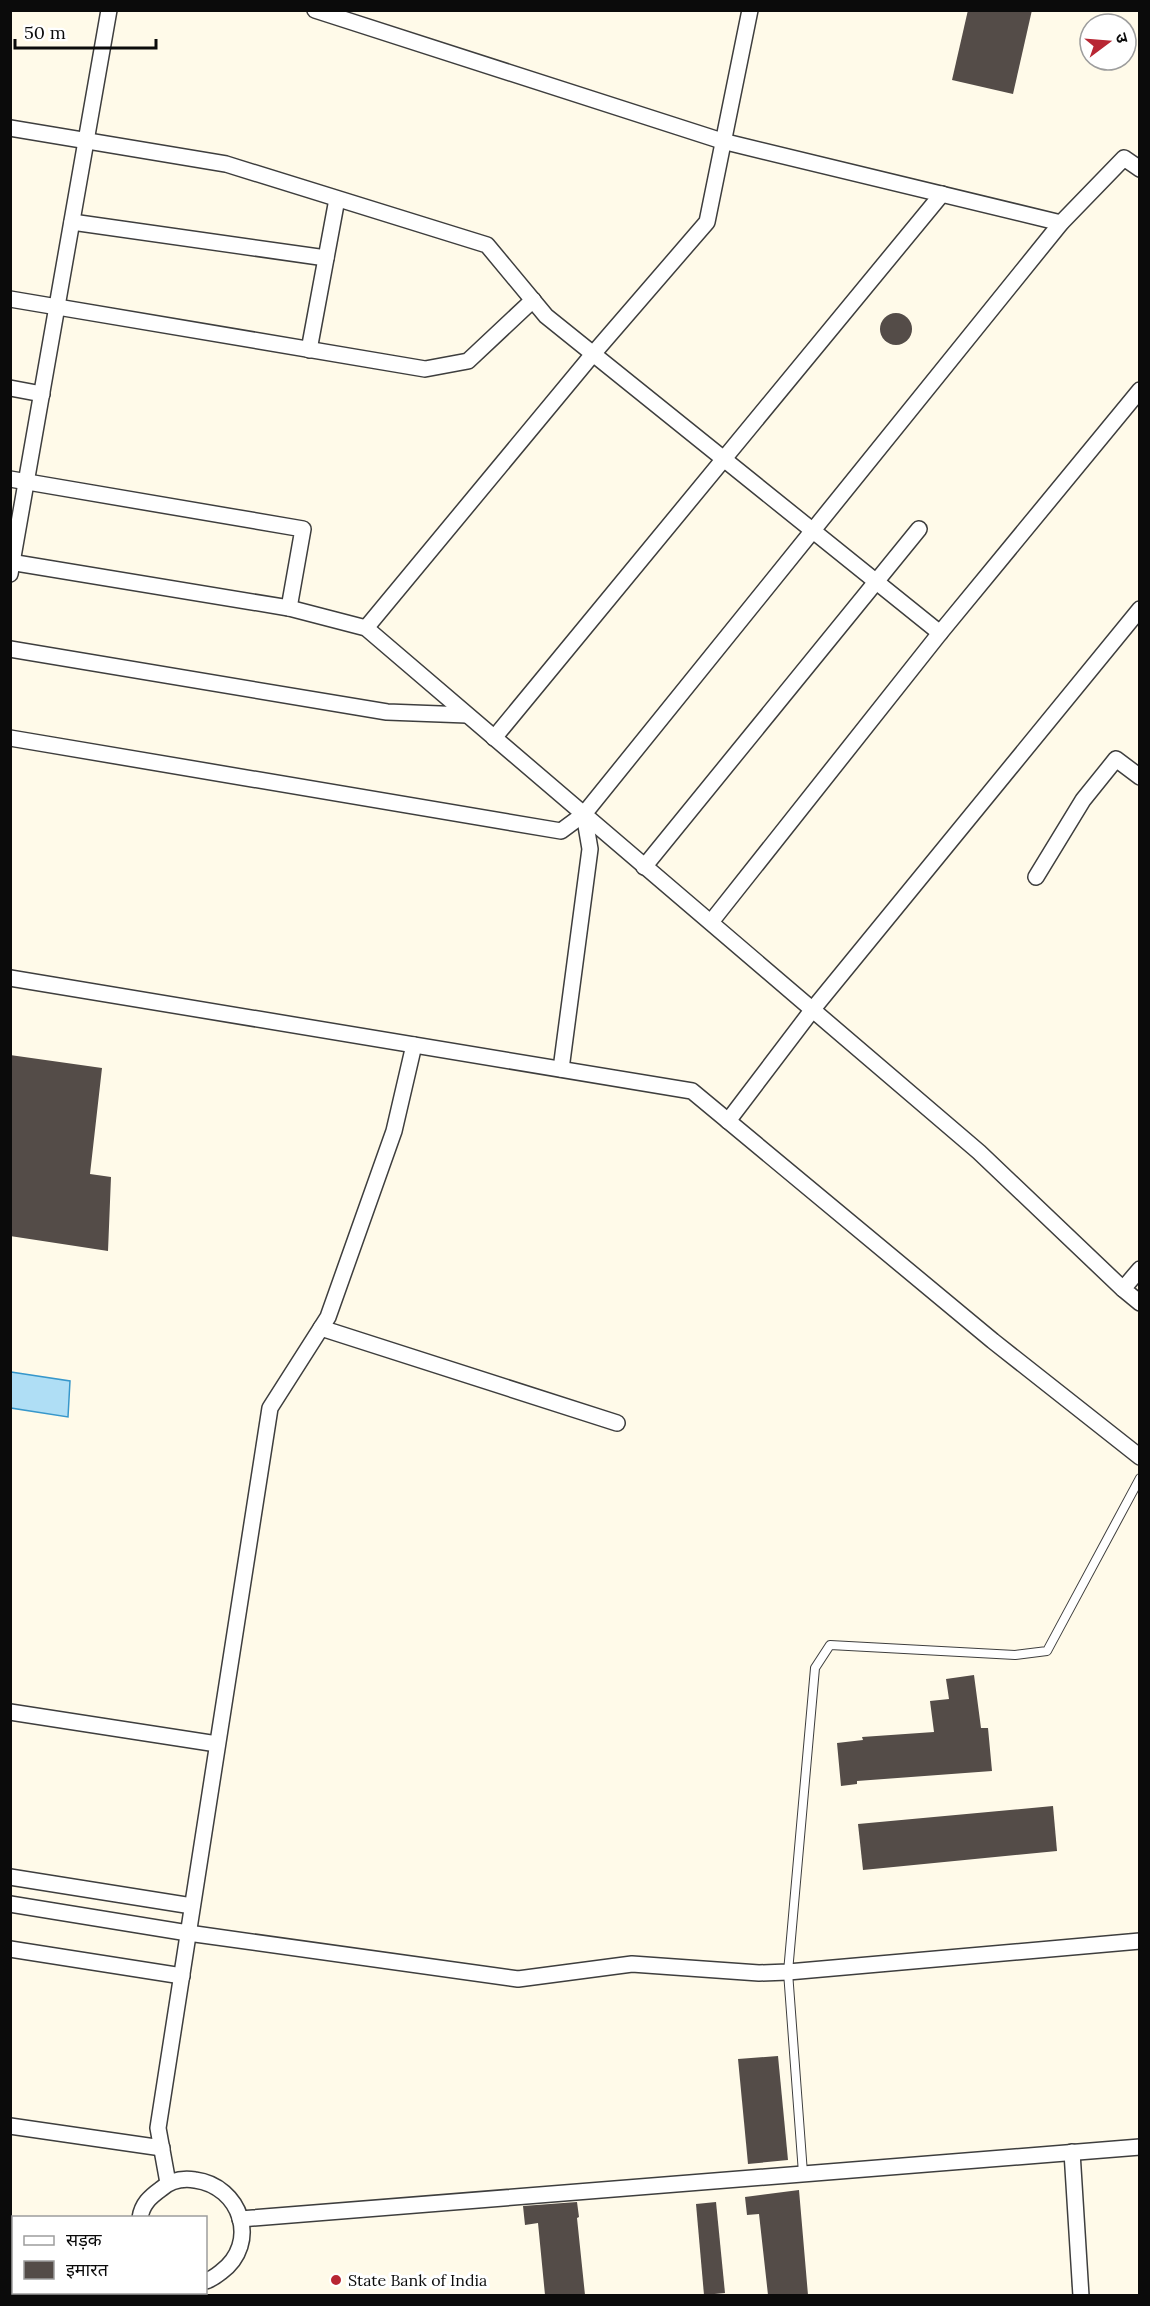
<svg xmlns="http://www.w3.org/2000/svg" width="1150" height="2306" font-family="Lora,'Noto Sans Devanagari',serif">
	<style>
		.water { fill: #afdef5; stroke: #3797cb; stroke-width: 1.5 }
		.building { fill: #544c48 }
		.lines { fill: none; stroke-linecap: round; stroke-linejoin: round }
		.service-casing { stroke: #3e3e3e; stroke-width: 10 }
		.minor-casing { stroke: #3e3e3e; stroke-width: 18 }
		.service { stroke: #fff; stroke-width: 8 }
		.minor { stroke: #fff; stroke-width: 15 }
		.poi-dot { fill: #b82633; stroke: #fff; stroke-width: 2 }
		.labels { text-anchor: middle; stroke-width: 6; stroke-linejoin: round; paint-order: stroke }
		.poi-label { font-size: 16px; fill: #0b0b0b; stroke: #fff; text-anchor: start }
	</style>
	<rect width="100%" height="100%" fill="#fffae9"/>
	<!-- water -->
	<path class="water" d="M11 1372 70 1381 68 1417 11 1408Z"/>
	<!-- building -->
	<g class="building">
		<path d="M968 10H1032L1013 94 952 80Z"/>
		<circle cx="896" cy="329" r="16"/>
		<path d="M10 1055 102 1068 90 1174 111 1177 108 1251 10 1236Z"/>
		<path d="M974 1675 981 1728H988L992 1771 857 1781V1784L841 1786 837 1743 863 1740 862 1737 934 1732 930 1701 949 1699 946 1679Z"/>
		<path d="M1053 1806 1057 1851 863 1870 858 1824Z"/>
		<path d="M778 2056 788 2160 748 2164 738 2059Z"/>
		<path d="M799 2190 808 2295H768L759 2214 747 2215 745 2197Z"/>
		<path d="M577 2202 579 2217 577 2218 585 2295H545L538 2223 525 2225 523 2206Z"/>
		<path d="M716 2202 725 2293 704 2295 696 2204Z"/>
	</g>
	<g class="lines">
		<!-- service casing -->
		<g class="service-casing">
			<path id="service" d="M803 2173 788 1972 815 1668 830 1645 1015 1655 1047 1651 1140 1478"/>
		</g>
		<!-- minor casing -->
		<g class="minor-casing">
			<g id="minor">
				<path d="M315 10 722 141 1061 223"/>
				<path d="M10 128 226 164 487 245 546 316 940 633"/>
				<path d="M72 222 326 258"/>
				<path d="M10 299 425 369 468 361 533 300"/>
				<path d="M309 350 337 199"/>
				<path d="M10 388 42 394"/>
				<path d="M10 479 303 529 289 608"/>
				<path d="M10 562 289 608 366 628 979 1152 1123 1289"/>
				<path d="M10 574 109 10"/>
				<path d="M366 628 593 354 707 222 750 10"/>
				<path d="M10 649 387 712 467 715"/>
				<path d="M10 738 561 831 584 814 1061 223 1124 158 1140 169"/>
				<path d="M494 738 942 194"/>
				<path d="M644 867 919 529"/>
				<path d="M1036 877 1083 800 1116 759 1140 777"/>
				<path d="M711 922 940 633 1140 390"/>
				<path d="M10 978 692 1091 993 1341 1140 1457"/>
				<path d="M561 1069 590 849 584 814"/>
				<path d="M728 1121 813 1009 1140 609"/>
				<path d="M1140 1269 1123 1289 1140 1303"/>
				<path d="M321 1328 617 1423"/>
				<path d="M10 1712 217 1744"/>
				<path d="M10 1877 192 1906"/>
				<path d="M10 1904 188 1933 518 1979 632 1964 759 1973 788 1972 1140 1941"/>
				<path d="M10 1949 182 1976"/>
				<path d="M10 2126 162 2148"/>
				<path d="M1072 2152 1081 2296"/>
				<path d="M168 2183 158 2128 270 1408 328 1317 394 1131 414 1045"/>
				<path d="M140 2218C142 2204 150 2197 161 2189 171 2180 182 2178 195 2180 241 2186 260 2243 221 2272 216 2276 212 2279 206 2281"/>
				<path d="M240 2219 1140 2147"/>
				<path d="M63 2296 67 2292"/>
			</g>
		</g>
		<!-- service -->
		<use href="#service" class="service"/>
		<!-- minor -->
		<use href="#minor" class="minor"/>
	</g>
	<!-- markers -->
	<circle class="poi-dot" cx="336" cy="2280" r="6"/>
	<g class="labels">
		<!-- poi labels -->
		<g class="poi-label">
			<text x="348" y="2286">State Bank of India</text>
		</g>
	</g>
	<!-- border -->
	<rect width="1150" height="2306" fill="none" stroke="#0b0b0b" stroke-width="24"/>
	<!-- legend -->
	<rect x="12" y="2216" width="195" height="78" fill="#ffffff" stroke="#9d9d9d" stroke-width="1.5"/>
	<rect x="24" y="2236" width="30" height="9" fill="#ffffff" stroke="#9d9d9d" stroke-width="1.5"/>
	<text x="66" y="2246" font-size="18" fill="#0b0b0b">सड़क</text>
	<rect x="24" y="2261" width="30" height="18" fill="#544c48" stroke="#9d9d9d" stroke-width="1.5"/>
	<text x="66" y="2276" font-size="18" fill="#0b0b0b">इमारत</text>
	<!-- north arrow -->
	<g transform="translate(1108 42) rotate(74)"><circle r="28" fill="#ffffff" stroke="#9d9d9d" stroke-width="1.5"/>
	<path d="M0-4.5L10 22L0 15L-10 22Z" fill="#b82633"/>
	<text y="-9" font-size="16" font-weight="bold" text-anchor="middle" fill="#0b0b0b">उ</text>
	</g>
	<!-- scale -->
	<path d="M15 39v9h141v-9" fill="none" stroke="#0b0b0b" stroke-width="3"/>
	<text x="24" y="39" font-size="18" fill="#0b0b0b" stroke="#ffffff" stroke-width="4.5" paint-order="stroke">50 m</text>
</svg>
